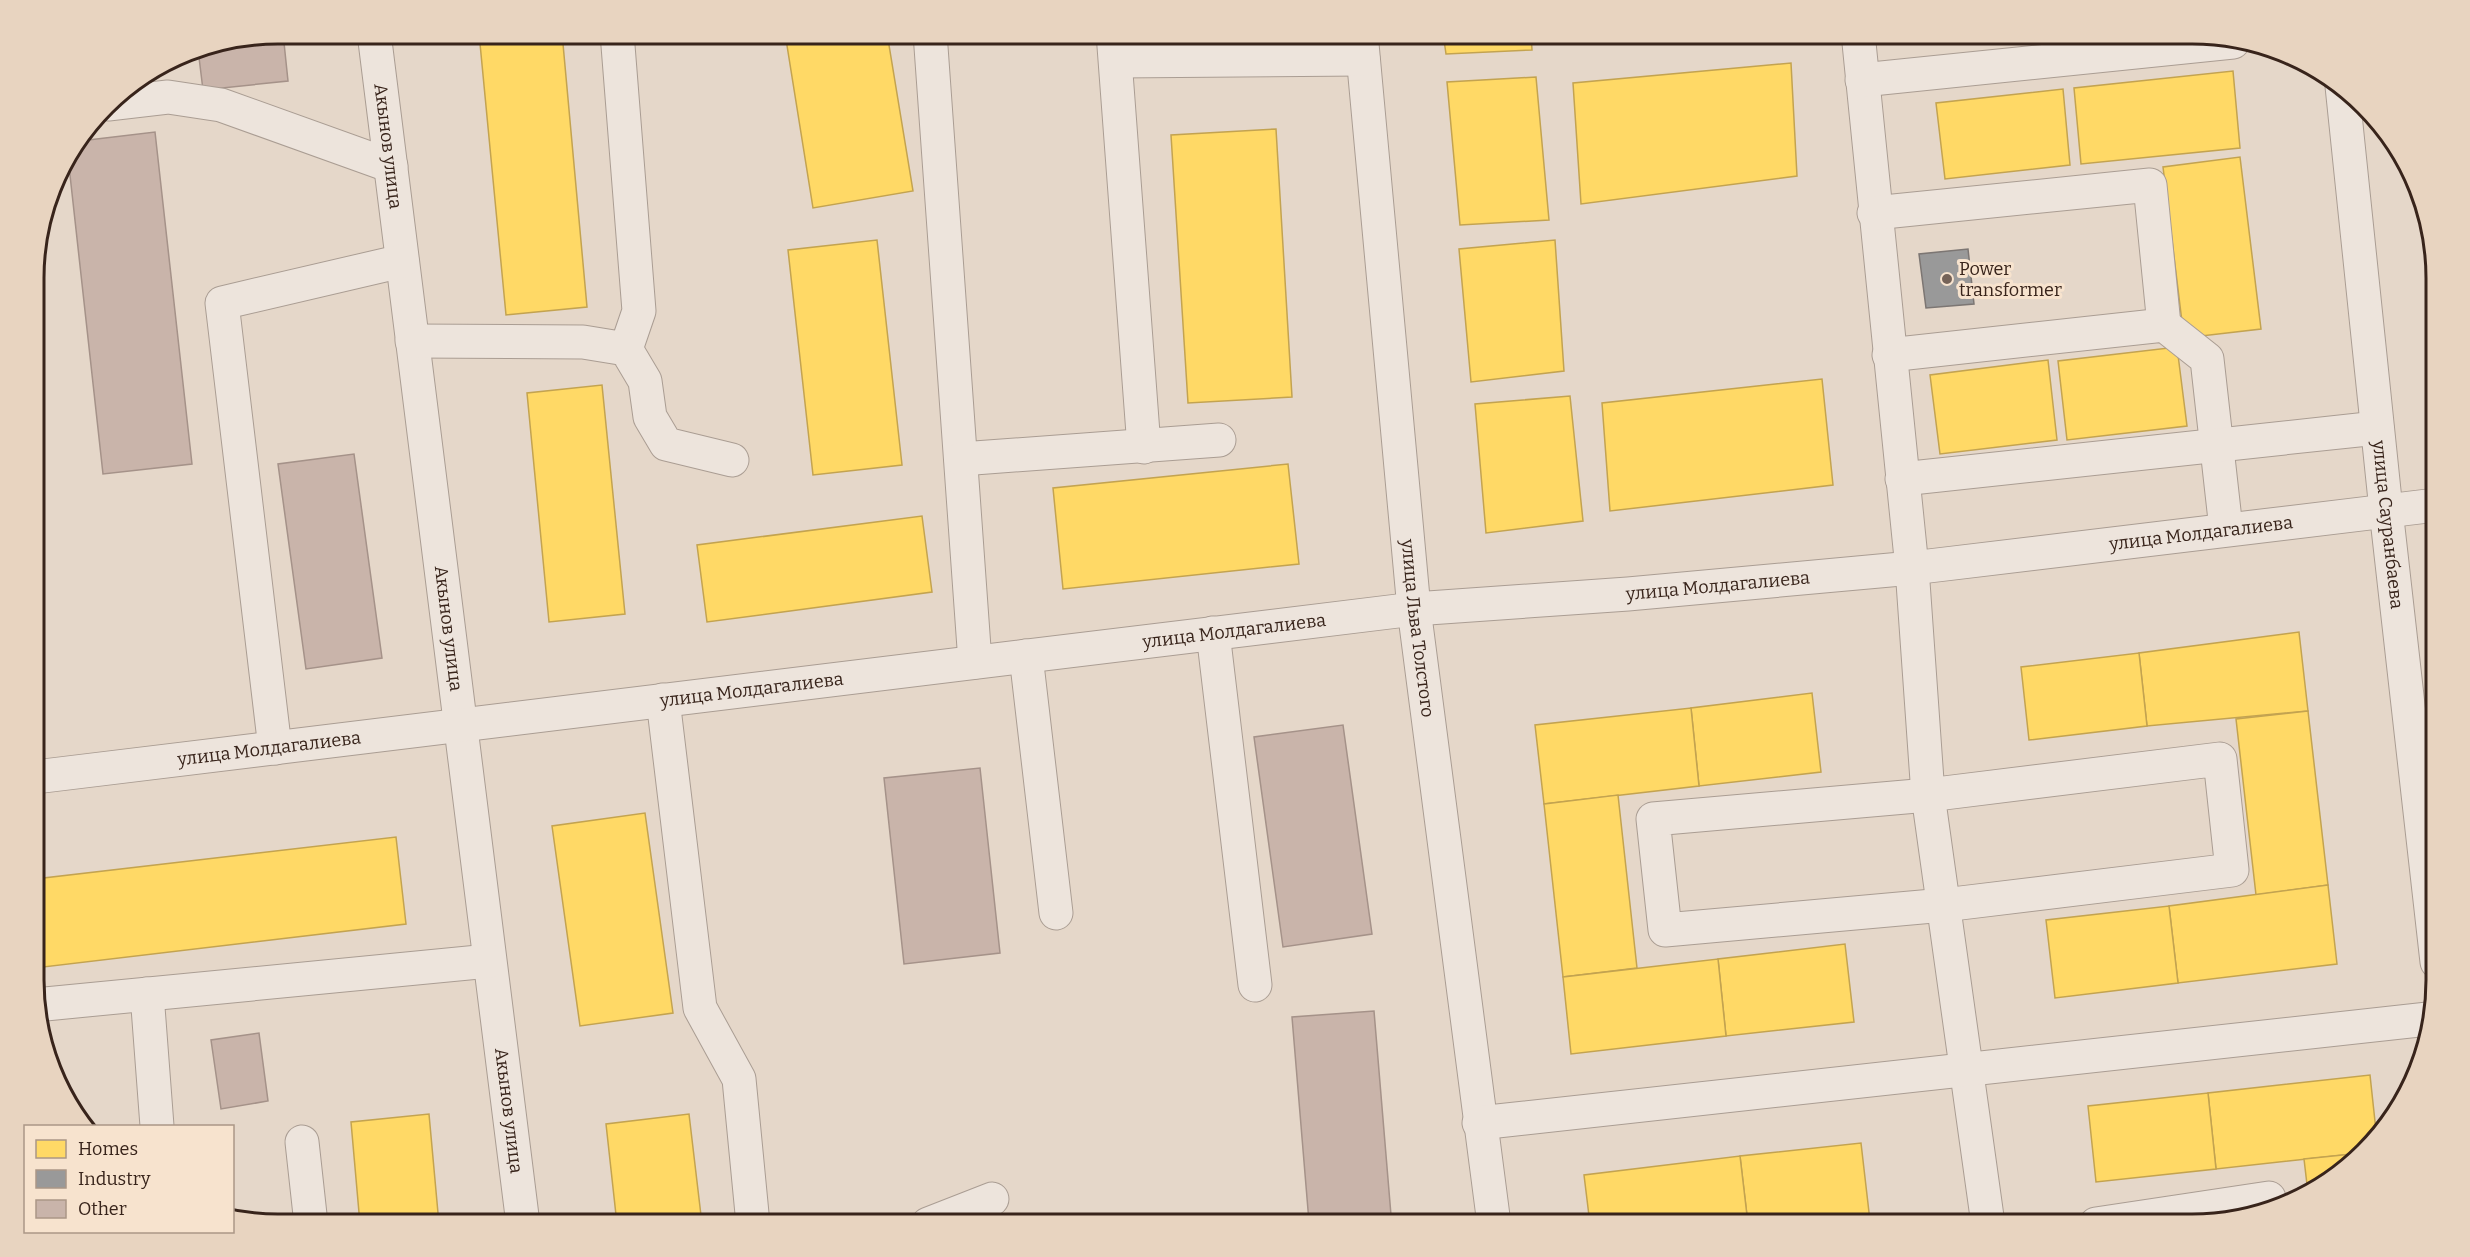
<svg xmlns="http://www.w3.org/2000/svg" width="2470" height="1257" font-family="Bitter,serif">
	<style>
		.homes { fill: #ffd966; stroke: #c3a350; stroke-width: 1.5 }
		.industry { fill: #999; stroke: #7c7673; stroke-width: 1.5 }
		.building { fill: #c9b4aa; stroke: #a59289; stroke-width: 1.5 }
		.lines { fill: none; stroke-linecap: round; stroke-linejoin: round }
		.minor-casing { stroke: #aa9d93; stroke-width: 35 }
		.minor { stroke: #ede4dc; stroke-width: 33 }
		.poi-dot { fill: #756358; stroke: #f7e3ce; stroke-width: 2 }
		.labels { text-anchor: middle; stroke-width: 6; stroke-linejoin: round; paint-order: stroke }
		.street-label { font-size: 18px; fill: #38241b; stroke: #f7e3ce }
		.poi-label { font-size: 18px; fill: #38241b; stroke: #f7e3ce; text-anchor: start }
		.rim { fill: none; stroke: #38241b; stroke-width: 3 }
	</style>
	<rect width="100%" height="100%" fill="#e5d7c9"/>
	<!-- homes -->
	<g class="homes">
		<path d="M479 33H562L587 307 506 315Z"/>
		<path d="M785 33H887L913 191 813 208Z"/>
		<path d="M1443 33H1531L1532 50 1446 54Z"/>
		<path d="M1953 33H2039L1954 41Z"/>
		<path d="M1791 63 1797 176 1581 204 1573 83Z"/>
		<path d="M2233 71 2240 148 2081 164 2074 88Z"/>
		<path d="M1536 77 1549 220 1460 225 1447 82Z"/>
		<path d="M2063 89 2070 165 1945 179 1936 103Z"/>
		<path d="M1276 129 1292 397 1188 403 1171 135Z"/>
		<path d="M2240 157 2261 329 2184 338 2163 167Z"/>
		<path d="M877 240 902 465 813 475 788 250Z"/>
		<path d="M1555 240 1564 371 1471 382 1459 249Z"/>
		<path d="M2177 347 2187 426 2067 440 2058 361Z"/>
		<path d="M2048 360 2057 440 1940 454 1930 375Z"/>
		<path d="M1822 379 1833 485 1610 511 1602 403Z"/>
		<path d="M602 385 625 614 549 622 527 393Z"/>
		<path d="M1570 396 1583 521 1486 533 1475 404Z"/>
		<path d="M1288 464 1299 564 1063 589 1053 488Z"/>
		<path d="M922 516 932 592 707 622 697 545Z"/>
		<path d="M2299 632 2308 711 2147 726 2139 653Z"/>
		<path d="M2139 653 2147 726 2029 740 2021 667Z"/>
		<path d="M1812 693 1821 772 1699 786 1691 708Z"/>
		<path d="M1691 708 1699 786 1544 804 1535 725Z"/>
		<path d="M2308 711 2328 885 2256 895 2236 719Z"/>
		<path d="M1618 795 1637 968 1563 977 1544 804Z"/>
		<path d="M645 813 673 1013 580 1026 552 826Z"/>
		<path d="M396 837 406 924 35 968V879Z"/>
		<path d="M2328 885 2337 964 2178 983 2169 906Z"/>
		<path d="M2169 906 2178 983 2055 998 2046 920Z"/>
		<path d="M1845 944 1854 1022 1726 1036 1718 959Z"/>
		<path d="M1718 959 1726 1036 1571 1054 1563 977Z"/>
		<path d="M2370 1075 2377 1140 2362 1153 2216 1169 2208 1093Z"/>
		<path d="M2208 1093 2216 1169 2096 1182 2088 1106Z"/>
		<path d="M83 1109 85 1126 73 1110Z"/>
		<path d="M429 1114 439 1224H360L351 1122Z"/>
		<path d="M689 1114 702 1224H617L606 1124Z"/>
		<path d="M1861 1143 1870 1221 1748 1224 1740 1156Z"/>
		<path d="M2362 1153 2328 1183 2308 1193 2304 1159Z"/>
		<path d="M1740 1156 1748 1224H1590L1584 1175Z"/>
	</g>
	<!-- industry -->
	<path class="industry" d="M1968 249 1974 304 1926 308 1919 254Z"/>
	<!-- building -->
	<g class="building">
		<path d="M283 33 288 81 203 90 198 49Z"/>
		<path d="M155 132 192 464 103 474 68 157 80 141Z"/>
		<path d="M354 454 382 658 306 669 278 464Z"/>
		<path d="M1343 725 1372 934 1283 947 1254 737Z"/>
		<path d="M980 768 1000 953 904 964 884 778Z"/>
		<path d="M1374 1011 1391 1215 1309 1222 1292 1017Z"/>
		<path d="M259 1033 268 1101 221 1109 211 1040Z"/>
	</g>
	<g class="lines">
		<!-- minor casing -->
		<g class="minor-casing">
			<g id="minor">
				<path id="s1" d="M374 33 523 1224"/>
				<path d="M617 33 639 311 626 349"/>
				<path d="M930 33 975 662"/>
				<path d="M1113 33 1144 447"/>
				<path id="s2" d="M1361 33 1414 609 1494 1224"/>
				<path d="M1858 33 1912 568 1928 795 1988 1224"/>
				<path d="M1117 61 1363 59"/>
				<path d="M1862 80 2233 42"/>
				<path id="s3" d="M2342 86 2386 510 2437 962"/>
				<path d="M108 104 168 97 221 105 391 166"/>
				<path d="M1874 213 2150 185 2164 325"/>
				<path d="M412 341 583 342 626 349 645 381 650 417 666 444 732 460"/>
				<path d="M1889 355 2164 325 2207 359 2226 529"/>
				<path d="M961 459 1219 440"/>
				<path d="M1902 479 2377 428"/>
				<path d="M1213 633 1255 985"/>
				<path d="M1026 656 1056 913"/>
				<path d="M663 700 700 1008 739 1079 753 1224"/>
				<path d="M275 748 222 303 402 261"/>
				<path d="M2220 759 2232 870 1944 905 1665 930 1653 819 1928 795Z"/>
				<path id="s4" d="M35 777 1414 609 1628 594 1912 568 2436 505"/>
				<path d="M147 994 157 1126"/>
				<path d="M35 1005 489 961"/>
				<path d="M1479 1123 2428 1019"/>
				<path d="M302 1142 311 1224"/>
				<path d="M928 1224 992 1199"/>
				<path d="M2096 1224 2269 1198 2270 1211"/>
			</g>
		</g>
		<!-- minor -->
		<use href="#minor" class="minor"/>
	</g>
	<!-- markers -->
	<circle class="poi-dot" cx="1947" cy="279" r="6"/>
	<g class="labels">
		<!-- street labels -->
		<g class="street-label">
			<text dy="6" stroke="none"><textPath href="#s1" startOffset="114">Акынов улица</textPath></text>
			<text dy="6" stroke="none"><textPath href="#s3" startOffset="441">улица Сауранбаева</textPath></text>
			<text dy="6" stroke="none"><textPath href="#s4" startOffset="2180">улица Молдагалиева</textPath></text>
			<text dy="6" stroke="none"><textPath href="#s4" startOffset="1694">улица Молдагалиева</textPath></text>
			<text dy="6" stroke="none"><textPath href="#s1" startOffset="600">Акынов улица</textPath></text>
			<text dy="6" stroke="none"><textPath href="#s2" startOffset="598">улица Льва Толстого</textPath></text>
			<text dy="6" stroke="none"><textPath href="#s4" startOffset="1208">улица Молдагалиева</textPath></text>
			<text dy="6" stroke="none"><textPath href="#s4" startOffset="722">улица Молдагалиева</textPath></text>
			<text dy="6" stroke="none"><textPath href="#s4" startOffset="236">улица Молдагалиева</textPath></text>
			<text dy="6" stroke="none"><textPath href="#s1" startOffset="1086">Акынов улица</textPath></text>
		</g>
		<!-- poi labels -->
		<g class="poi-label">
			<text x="1959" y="275">Power<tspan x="1959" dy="21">transformer</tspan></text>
		</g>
	</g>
	<!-- crop -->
	<path d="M0 0H2470V1257H0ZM278 44H2192A234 234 0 0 1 2426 278V980A234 234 0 0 1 2192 1214H278A234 234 0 0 1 44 980V278A234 234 0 0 1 278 44Z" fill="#e8d4c0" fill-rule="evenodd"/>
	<path class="rim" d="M278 44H2192A234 234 0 0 1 2426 278V980A234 234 0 0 1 2192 1214H278A234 234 0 0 1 44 980V278A234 234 0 0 1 278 44Z"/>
	<!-- legend -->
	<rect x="24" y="1125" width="210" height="108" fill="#f7e3ce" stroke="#ab9786" stroke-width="1.5"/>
	<rect x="36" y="1140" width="30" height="18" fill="#ffd966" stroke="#ab9786" stroke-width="1.5"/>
	<text x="78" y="1155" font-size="18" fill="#38241b">Homes</text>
	<rect x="36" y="1170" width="30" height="18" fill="#999999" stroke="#ab9786" stroke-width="1.5"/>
	<text x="78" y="1185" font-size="18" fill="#38241b">Industry</text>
	<rect x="36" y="1200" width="30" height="18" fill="#c9b4aa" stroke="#ab9786" stroke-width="1.5"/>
	<text x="78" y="1215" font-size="18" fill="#38241b">Other</text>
</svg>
